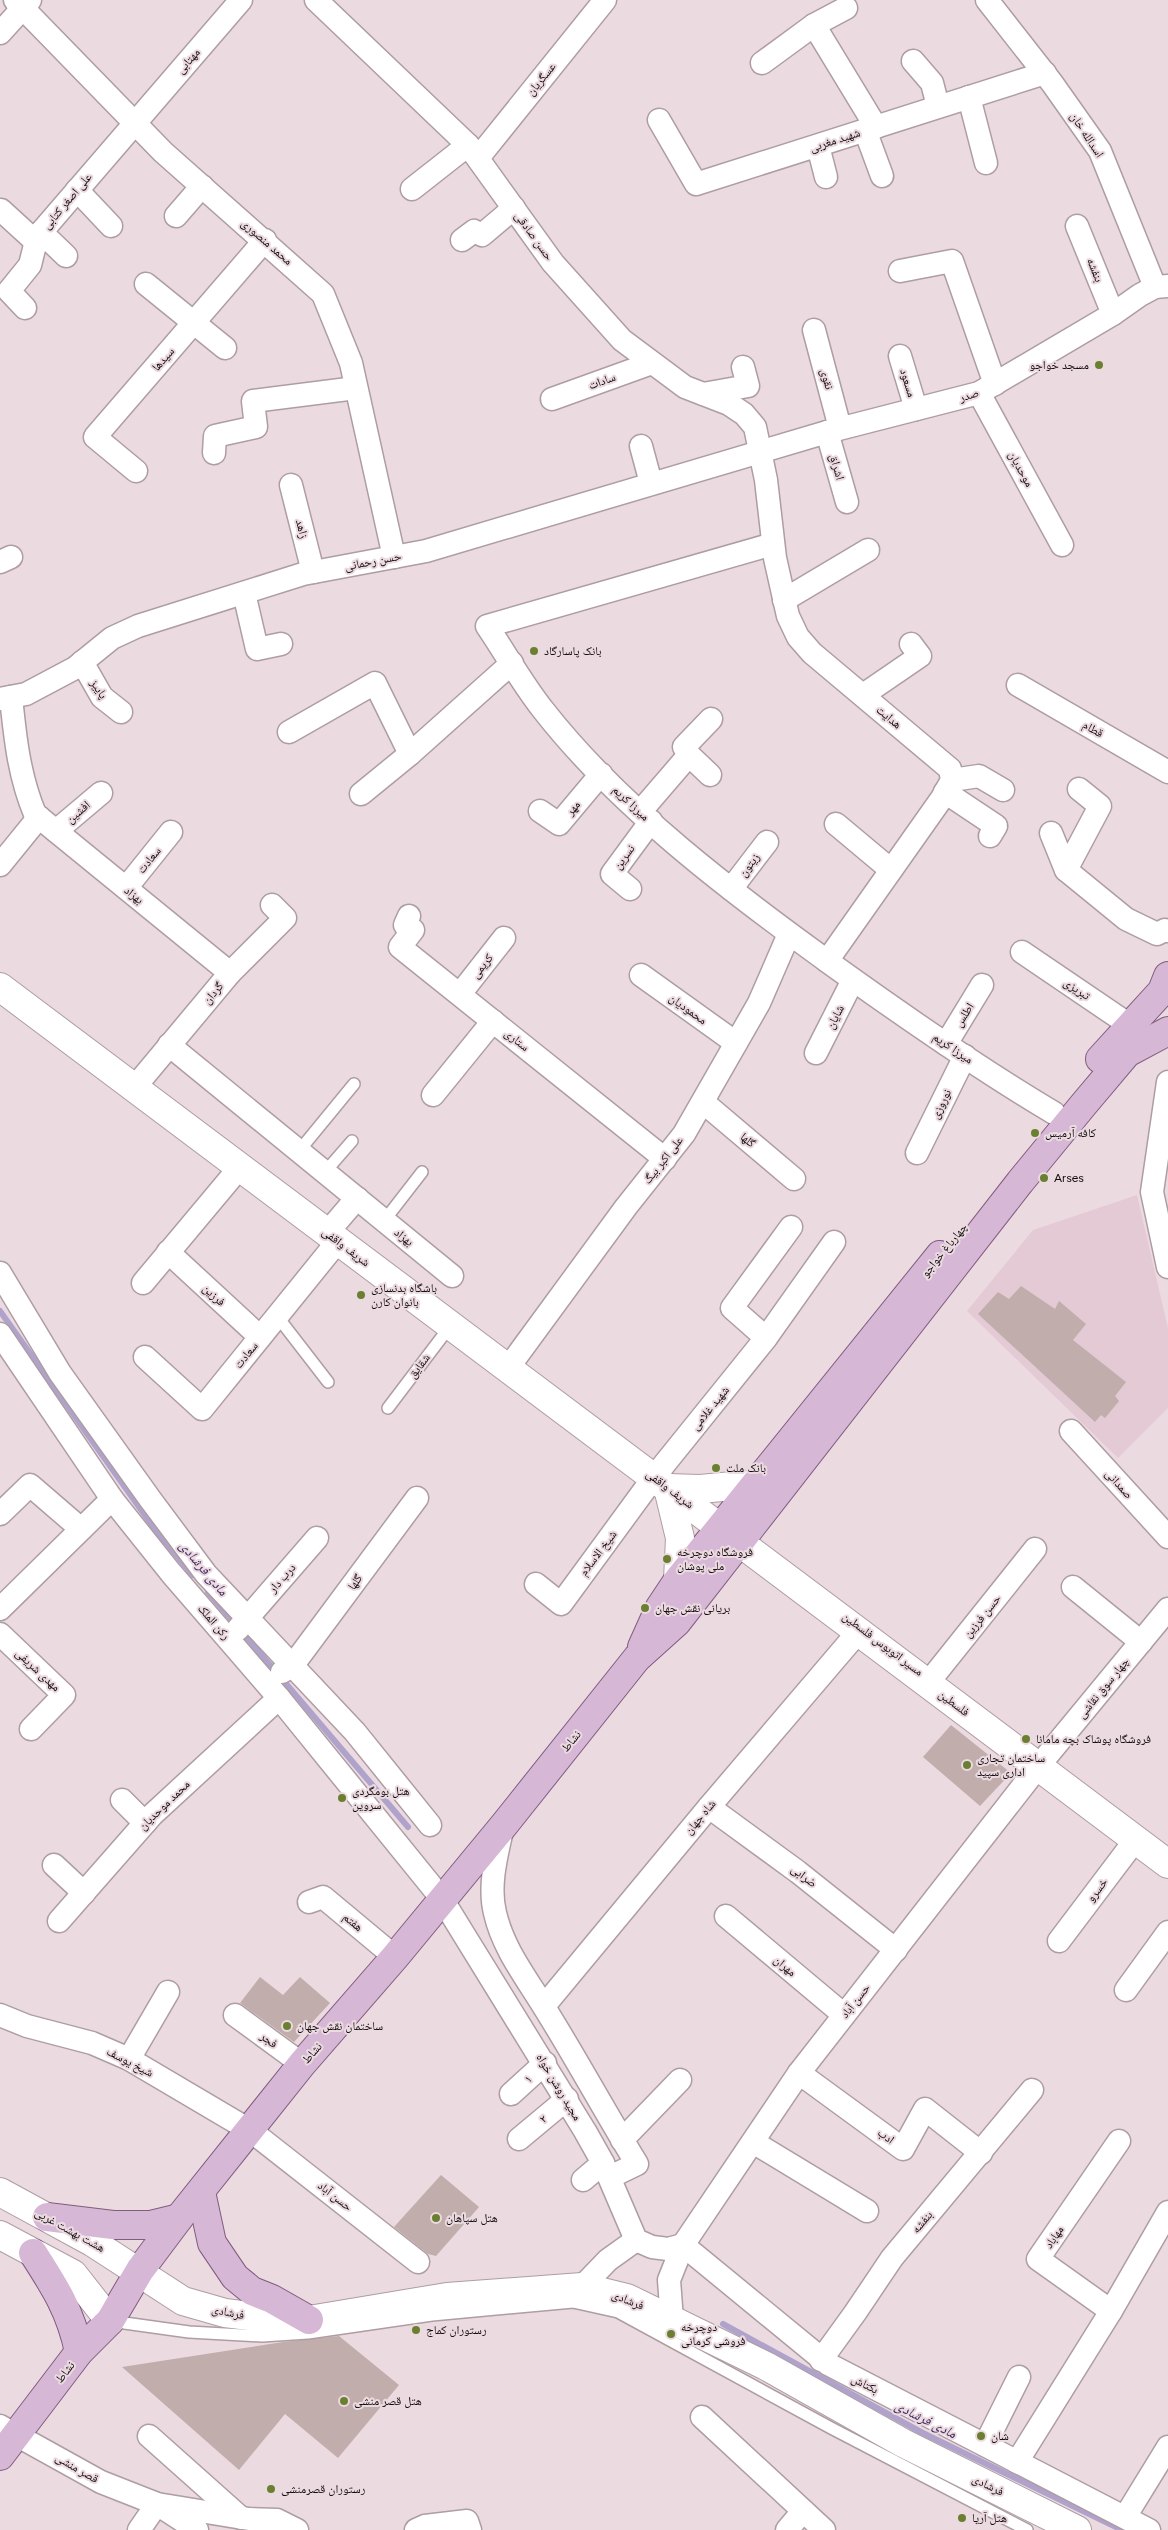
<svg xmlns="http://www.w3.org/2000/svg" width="1168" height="2530" font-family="Figtree,'Noto Naskh Arabic',sans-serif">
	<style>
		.built { fill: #e4cad5 }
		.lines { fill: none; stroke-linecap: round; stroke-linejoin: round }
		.stream { stroke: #b0a3cb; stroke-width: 6 }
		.building { fill: #c0adac }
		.lane-casing { stroke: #ae9da3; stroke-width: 14 }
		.street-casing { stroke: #ae9da3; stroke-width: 25 }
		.secondary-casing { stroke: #ae9da3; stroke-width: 30 }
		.primary-casing { stroke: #805c7f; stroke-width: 30 }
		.lane { stroke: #fff; stroke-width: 11 }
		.street { stroke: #fff; stroke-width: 22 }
		.secondary { stroke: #fff; stroke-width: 28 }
		.primary { stroke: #d6b7d6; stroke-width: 28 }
		.poi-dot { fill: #6a7f30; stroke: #ecdae1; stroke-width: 2 }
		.labels { text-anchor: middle; stroke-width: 4; stroke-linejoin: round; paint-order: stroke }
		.street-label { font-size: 12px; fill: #120c0f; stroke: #ecdae1 }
		.poi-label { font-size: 12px; fill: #120c0f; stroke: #ecdae1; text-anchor: start }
		.water-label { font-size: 14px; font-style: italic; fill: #412c60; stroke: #ecdae1 }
	</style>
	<rect width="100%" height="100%" fill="#ecdae1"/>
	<!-- built -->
	<path class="built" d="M1137 1195 1168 1328V1408L1118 1458 967 1311 1033 1230Z"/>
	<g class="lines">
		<!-- stream -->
		<g class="stream">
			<path d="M0 1311 154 1528 193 1575"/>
			<path d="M208 1592 408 1827"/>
			<path d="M723 2324 921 2432 1122 2530"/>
		</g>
	</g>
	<!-- building -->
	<g class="building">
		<path d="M1021 1286 1055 1309 1059 1301 1086 1324 1073 1340 1126 1382 1115 1396 1119 1401 1105 1418 1101 1415 1095 1422 978 1314 998 1292 1009 1299Z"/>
		<path d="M951 1725 1011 1773 980 1806 923 1757Z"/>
		<path d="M260 1977 283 1995 300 1977 330 2003 294 2042 240 2003Z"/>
		<path d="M441 2175 479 2207 436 2256 428 2254 394 2227Z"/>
		<path d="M339 2336 399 2385 338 2458 285 2414 239 2470 122 2367 283 2342Z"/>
	</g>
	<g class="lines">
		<!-- lane casing -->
		<g class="lane-casing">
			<g id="lane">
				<path d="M299 1151 354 1084"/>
				<path d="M325 1172 352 1141"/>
				<path d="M384 1221 422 1172"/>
				<path d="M277 1316 328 1382"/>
				<path d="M388 1408 451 1325"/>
				<path d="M110 2321 189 2332 262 2336 308 2333 432 2315 573 2302 618 2312 831 2428 1027 2530"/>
			</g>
		</g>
		<!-- street casing -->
		<g class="street-casing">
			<g id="street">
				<path d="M15 0 163 152 323 294 351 363 394 557"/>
				<path d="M316 0 468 145 553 263 622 340 685 387 729 404 744 414 755 427 766 480 775 558 788 616 798 637 812 653 950 769 952 780 942 798 827 961"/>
				<path d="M987 0 1052 83 1100 151 1155 287"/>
				<path d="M814 25 876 127"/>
				<path d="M0 33 30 0"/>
				<path d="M913 61 932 83 938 106"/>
				<path d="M762 63 814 25 846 8"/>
				<path d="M969 97 986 163"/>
				<path d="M659 120 696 184 1045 73"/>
				<path d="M865 130 882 176"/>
				<path d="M818 146 826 177"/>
				<path d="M478 158 605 0"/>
				<path d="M412 189 468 145"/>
				<path d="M77 190 111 226"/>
				<path d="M1 210 36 242"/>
				<path d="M176 216 202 186"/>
				<path d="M1077 226 1113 314"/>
				<path d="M41 232 66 256"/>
				<path d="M462 240 474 231 482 235 514 208"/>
				<path d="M900 271 952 261 995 384"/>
				<path d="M146 284 225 348"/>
				<path d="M25 308 9 291 30 265 37 237 241 0"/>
				<path d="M814 330 840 428"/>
				<path d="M900 356 916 409"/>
				<path d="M979 393 1062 545"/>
				<path d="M703 394 748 386 743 367"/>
				<path d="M552 399 652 363"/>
				<path d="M827 432 847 502"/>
				<path d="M641 446 651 483"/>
				<path d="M214 453 215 436 256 427 253 401 356 388"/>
				<path d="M136 471 95 437 265 240"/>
				<path d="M291 485 313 572"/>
				<path d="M773 544 487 626C506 654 523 685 544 711 620 808 734 894 834 966 905 1017 978 1068 1054 1113"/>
				<path d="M0 562 11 557"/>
				<path d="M244 593 257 649 281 644"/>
				<path d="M784 600 868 550"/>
				<path d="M82 662 102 697 121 712"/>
				<path d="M1018 685 1168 772"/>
				<path d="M863 695 920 656 911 644"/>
				<path d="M11 697C15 737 19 776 35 814L230 973"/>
				<path d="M0 699 26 694 75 668 112 638 138 626 303 574 426 551 827 432 979 393 1113 314 1140 295 1155 287 1168 286"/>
				<path d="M289 732 375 683 410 754"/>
				<path d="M689 755 710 775"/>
				<path d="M952 780 979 776 1003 790"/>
				<path d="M945 792 996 826 990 836"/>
				<path d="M361 794 410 754 512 663"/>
				<path d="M540 811 559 824 601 774"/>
				<path d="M640 812 689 755 684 747 711 719"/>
				<path d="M836 824 891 870"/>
				<path d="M56 831 101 793"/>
				<path d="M1051 833 1066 870 1100 806 1079 789"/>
				<path d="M0 865 39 817"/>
				<path d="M1066 870 1126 919 1157 934 1165 930 1168 931"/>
				<path d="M126 888 171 832"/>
				<path d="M630 889 612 874 651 821"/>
				<path d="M731 889 767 842"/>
				<path d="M409 916 405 925 413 930 400 947 665 1159"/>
				<path d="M1022 952 1131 1026"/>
				<path d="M641 975 736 1043"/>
				<path d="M460 994 504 938"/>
				<path d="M946 1044 982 985"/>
				<path d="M169 1045 452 1276"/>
				<path d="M816 1053 853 980"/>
				<path d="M1168 1082 1152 1192 1168 1267"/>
				<path d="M134 1088 230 973 285 918 272 905"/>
				<path d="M433 1095 493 1021"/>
				<path d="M703 1102 794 1179"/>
				<path d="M917 1153 965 1056"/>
				<path d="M327 1233 357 1198"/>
				<path d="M168 1252 260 1337"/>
				<path d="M0 1273 60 1373 150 1499 206 1574 355 1732 430 1825"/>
				<path d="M143 1283 240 1167"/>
				<path d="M0 1334 112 1499 171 1573 279 1698 442 1899 585 2131 603 2163 636 2240 652 2247 668 2249 683 2245"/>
				<path d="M766 1338 732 1308 791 1227"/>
				<path d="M145 1357 202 1409 338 1241"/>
				<path d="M508 1368 626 1207 684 1134 759 1003 789 934"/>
				<path d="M1071 1431 1168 1537"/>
				<path d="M0 1514 30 1485 81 1529"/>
				<path d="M536 1584 561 1604 654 1477 766 1338 834 1242"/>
				<path d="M1073 1587 1141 1642"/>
				<path d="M0 1609 112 1499"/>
				<path d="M238 1629 317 1538"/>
				<path d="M0 1634 64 1695 31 1729"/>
				<path d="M282 1672 293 1665 417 1498"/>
				<path d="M928 1683 1035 1549"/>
				<path d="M122 1800 145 1823"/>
				<path d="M709 1807 798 1872 896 1950"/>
				<path d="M503 1826C497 1853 488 1885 495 1913 503 1948 525 1976 544 2007 576 2058 605 2112 637 2164L610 2177"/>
				<path d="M54 1865 84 1893"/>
				<path d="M309 1902 323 1897 395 1957"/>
				<path d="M726 1916 844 2015"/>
				<path d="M59 1921 152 1815 279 1698"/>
				<path d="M1059 1941 1136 1839"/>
				<path d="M1126 1990 1168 1932"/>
				<path d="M544 2006 709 1807 859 1631"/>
				<path d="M0 2015 27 2026 92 2043 129 2059 251 2131 418 2262"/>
				<path d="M235 2015 302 2064"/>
				<path d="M129 2059 168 1992"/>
				<path d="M799 2073 903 2149 925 2109 981 2153"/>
				<path d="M511 2094 545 2063"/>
				<path d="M519 2139 567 2099"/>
				<path d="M622 2140 680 2080"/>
				<path d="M753 2142 867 2211"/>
				<path d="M583 2180 603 2163"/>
				<path d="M683 2245 828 2364 1149 2530"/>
				<path d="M582 2287 608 2260 636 2240"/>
				<path d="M1111 2311 1038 2259 1119 2141"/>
				<path d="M672 2320 669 2280 683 2245 799 2073 1041 1763 1168 1609"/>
				<path d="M821 2360 855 2313 892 2258 1032 2090"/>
				<path d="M702 2417 824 2530"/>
				<path d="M0 2426 101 2482 157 2504 249 2519 277 2520 297 2530"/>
				<path d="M149 2436 241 2518"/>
				<path d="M985 2445 1019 2377"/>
				<path d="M1017 2462 1111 2311 1168 2212"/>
				<path d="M1125 2517 1168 2447"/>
				<path d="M139 2530 157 2504 197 2530"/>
				<path d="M416 2530 425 2526 467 2521 470 2530"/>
				<path d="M787 2530 803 2511"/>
			</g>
		</g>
		<!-- secondary casing -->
		<g class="secondary-casing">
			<g id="secondary">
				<path d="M0 987 1168 1864"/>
				<path d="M678 1580 680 1538 668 1488 700 1489 755 1484"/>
				<path d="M0 2192 92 2242 183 2301 225 2313 265 2318 309 2320 447 2297 582 2287 627 2298 766 2366 903 2443 1077 2530"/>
				<path d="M0 2235 73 2274 110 2321"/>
			</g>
		</g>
		<!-- primary casing -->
		<g class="primary-casing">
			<g id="primary">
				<path d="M1100 1059 1162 991 1168 976"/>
				<path d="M642 1647 660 1607 678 1580 940 1255"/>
				<path d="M201 2192 212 2243 235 2277 252 2291 272 2299 309 2320"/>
				<path d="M47 2217 113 2225H150L179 2218"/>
				<path d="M33 2253C55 2287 71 2312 79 2352"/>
				<path d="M0 2456 79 2352 110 2321 140 2270 179 2218 302 2064 395 1957 504 1825 637 1658 677 1622 1020 1182 1084 1104 1127 1053 1168 1031"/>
			</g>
		</g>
		<!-- lane -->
		<use href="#lane" class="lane"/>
		<!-- street -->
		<use href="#street" class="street"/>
		<!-- secondary -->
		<use href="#secondary" class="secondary"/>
		<!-- primary -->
		<use href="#primary" class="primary"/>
	</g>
	<!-- markers -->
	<g class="poi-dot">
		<circle cx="1099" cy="365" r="5"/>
		<circle cx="534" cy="651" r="5"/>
		<circle cx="1035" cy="1133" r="5"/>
		<circle cx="1044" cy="1178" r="5"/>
		<circle cx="361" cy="1295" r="5"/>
		<circle cx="716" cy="1468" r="5"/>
		<circle cx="667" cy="1559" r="5"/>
		<circle cx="645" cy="1608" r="5"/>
		<circle cx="1026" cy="1739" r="5"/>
		<circle cx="967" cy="1765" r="5"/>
		<circle cx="342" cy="1798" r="5"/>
		<circle cx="287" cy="2026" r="5"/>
		<circle cx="436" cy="2218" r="5"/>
		<circle cx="416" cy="2330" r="5"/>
		<circle cx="671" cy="2334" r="5"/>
		<circle cx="344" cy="2401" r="5"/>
		<circle cx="981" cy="2436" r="5"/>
		<circle cx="271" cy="2489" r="5"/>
		<circle cx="962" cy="2518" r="5"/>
	</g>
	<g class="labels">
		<!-- street labels -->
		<g class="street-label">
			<text transform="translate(188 61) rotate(-49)" y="4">مهتابی</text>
			<text transform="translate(541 79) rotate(-51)" y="4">عسگریان</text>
			<text transform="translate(1087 135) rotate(57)" y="4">اسدالله خان</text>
			<text transform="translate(835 140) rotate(-18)" y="4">شهید مغربی</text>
			<text transform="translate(67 201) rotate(-50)" y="4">علی اصغر کتابی</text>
			<text transform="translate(534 236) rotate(54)" y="4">حسن صادقی</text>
			<text transform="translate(267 242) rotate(41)" y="4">محمد منصوری</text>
			<text transform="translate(1095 270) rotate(68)" y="4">بنفشه</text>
			<text transform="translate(163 359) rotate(-49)" y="4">سیدها</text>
			<text transform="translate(827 379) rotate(75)" y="4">نقوی</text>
			<text transform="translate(602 381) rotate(-20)" y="4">سادات</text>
			<text transform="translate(908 383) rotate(73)" y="4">مسعود</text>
			<text transform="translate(969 395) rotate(-18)" y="4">صدر</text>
			<text transform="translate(837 467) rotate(74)" y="4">اشراق</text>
			<text transform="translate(1021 469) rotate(61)" y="4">موحدیان</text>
			<text transform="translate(302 529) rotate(76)" y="4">زاهد</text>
			<text transform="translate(373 561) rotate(-11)" y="4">حسن رحمانی</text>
			<text transform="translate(99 689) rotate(56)" y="4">پاییز</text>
			<text transform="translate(889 717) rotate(40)" y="4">هدایت</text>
			<text transform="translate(1093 729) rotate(30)" y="4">قطام</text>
			<text transform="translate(631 803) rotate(43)" y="4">میرزا کریم</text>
			<text transform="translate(573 808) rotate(-50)" y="4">مهر</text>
			<text transform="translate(78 812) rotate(-41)" y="4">افشین</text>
			<text transform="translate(624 857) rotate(-54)" y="4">نسرین</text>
			<text transform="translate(149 860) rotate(-51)" y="4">سعادت</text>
			<text transform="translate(749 865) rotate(-53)" y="4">زیتون</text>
			<text transform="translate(134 895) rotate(39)" y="4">بهزاد</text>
			<text transform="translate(482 966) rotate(-52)" y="4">کریمی</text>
			<text transform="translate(1077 989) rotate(34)" y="4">تبریزی</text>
			<text transform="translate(213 993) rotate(-50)" y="4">گردان</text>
			<text transform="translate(688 1009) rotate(36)" y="4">محمودیان</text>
			<text transform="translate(964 1015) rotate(-58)" y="4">اطلس</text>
			<text transform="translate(835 1017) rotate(-63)" y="4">شایان</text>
			<text transform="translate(517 1040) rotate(39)" y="4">ستاری</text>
			<text transform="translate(953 1048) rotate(34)" y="4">میرزا کریم</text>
			<text transform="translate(941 1104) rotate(-64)" y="4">نوروزی</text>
			<text transform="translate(748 1140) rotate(40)" y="4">گلها</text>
			<text transform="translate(663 1160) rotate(-52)" y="4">علی اکبر بیگ</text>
			<text transform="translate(404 1237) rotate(39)" y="4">بهزاد</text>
			<text transform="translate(346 1247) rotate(37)" y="4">شریف واقفی</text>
			<text transform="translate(944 1250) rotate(-51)" y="4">چهارباغ خواجو</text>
			<text transform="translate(214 1295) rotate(43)" y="4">فرزین</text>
			<text transform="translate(246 1355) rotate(-51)" y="4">سعادت</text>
			<text transform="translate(419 1366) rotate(-53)" y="4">شقایق</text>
			<text transform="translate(710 1408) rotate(-51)" y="4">شهید غلامی</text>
			<text transform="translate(1119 1484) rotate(48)" y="4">صمدانی</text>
			<text transform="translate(670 1489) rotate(37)" y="4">شریف واقفی</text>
			<text transform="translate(598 1553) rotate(-53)" y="4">شیخ الاسلام</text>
			<text transform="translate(282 1578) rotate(-49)" y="4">درب دار</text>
			<text transform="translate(355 1582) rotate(-54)" y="4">گلها</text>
			<text transform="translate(982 1616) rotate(-51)" y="4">حسن فرزین</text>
			<text transform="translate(214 1622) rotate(49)" y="4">رکن الملک</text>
			<text transform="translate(883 1644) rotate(37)" y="4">مسیر اتوبوس فلسطین</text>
			<text transform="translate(38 1670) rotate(43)" y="4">مهدی شریفی</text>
			<text transform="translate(1103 1688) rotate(-51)" y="4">چهار سوق نقاشی</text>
			<text transform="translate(954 1703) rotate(37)" y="4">فلسطین</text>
			<text transform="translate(571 1741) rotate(-51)" y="4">نشاط</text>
			<text transform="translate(164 1805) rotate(-44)" y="4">محمد موحدیان</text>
			<text transform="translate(700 1817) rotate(-50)" y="4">شاه جهان</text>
			<text transform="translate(804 1876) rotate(37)" y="4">ضرابی</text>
			<text transform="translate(1097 1890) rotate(-53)" y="4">خسرو</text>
			<text transform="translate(353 1922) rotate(40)" y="4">هفتم</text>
			<text transform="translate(785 1966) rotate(40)" y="4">مهران</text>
			<text transform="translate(855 2001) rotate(-52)" y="4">حسن آباد</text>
			<text transform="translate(269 2040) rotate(37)" y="4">فجر</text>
			<text transform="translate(312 2053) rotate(-49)" y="4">نشاط</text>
			<text transform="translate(130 2062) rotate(27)" y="4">شیخ یوسف</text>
			<text transform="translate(528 2079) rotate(-42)" y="4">۱</text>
			<text transform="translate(559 2087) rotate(59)" y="4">مجید روشن خواه</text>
			<text transform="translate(543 2119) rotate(-39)" y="4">۲</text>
			<text transform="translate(886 2136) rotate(36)" y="4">ادب</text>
			<text transform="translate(335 2196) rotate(38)" y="4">حسن آباد</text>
			<text transform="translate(922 2222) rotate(-50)" y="4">بنفشه</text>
			<text transform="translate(70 2230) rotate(29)" y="4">هشت بهشت غربی</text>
			<text transform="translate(1054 2237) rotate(-56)" y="4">مهاباد</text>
			<text transform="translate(628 2300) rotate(22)" y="4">فرشادی</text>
			<text transform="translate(228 2312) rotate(11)" y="4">فرشادی</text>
			<text transform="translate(65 2372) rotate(-53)" y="4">نشاط</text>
			<text transform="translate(865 2384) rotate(27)" y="4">بکتاش</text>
			<text transform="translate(77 2468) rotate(30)" y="4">قصر منشی</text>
			<text transform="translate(988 2485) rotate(26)" y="4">فرشادی</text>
		</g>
		<!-- poi labels -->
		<g class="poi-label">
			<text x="1089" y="369" text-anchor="end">مسجد خواجو</text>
			<text x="544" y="655">بانک پاسارگاد</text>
			<text x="1045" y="1137">کافه آرمیس</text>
			<text x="1054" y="1182">Arses</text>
			<text x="371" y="1292">باشگاه بدنسازی<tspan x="371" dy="14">بانوان کارن</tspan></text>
			<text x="726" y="1472">بانک ملت</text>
			<text x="677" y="1556">فروشگاه دوچرخه<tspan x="677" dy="14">ملی پوشان</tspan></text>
			<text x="655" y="1612">بریانی نقش جهان</text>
			<text x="1036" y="1743">فروشگاه پوشاک بچه مامانا</text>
			<text x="977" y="1762">ساختمان تجاری<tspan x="977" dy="14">اداری سپید</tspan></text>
			<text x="352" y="1795">هتل بومگردی<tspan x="352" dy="14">سروین</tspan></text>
			<text x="297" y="2030">ساختمان نقش جهان</text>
			<text x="446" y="2222">هتل سپاهان</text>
			<text x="681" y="2331">دوچرخه<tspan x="681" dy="14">فروشی کرمانی</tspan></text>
			<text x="426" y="2334">رستوران کماج</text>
			<text x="354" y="2405">هتل قصر منشی</text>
			<text x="991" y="2440">شان</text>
			<text x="281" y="2493">رستوران قصرمنشی</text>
			<text x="972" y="2522">هتل آریا</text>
		</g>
		<!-- water labels -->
		<g class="water-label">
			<text transform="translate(204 1568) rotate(50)" y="5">مادی فرشادی</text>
			<text transform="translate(926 2419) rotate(27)" y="5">مادی فرشادی</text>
		</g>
	</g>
</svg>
